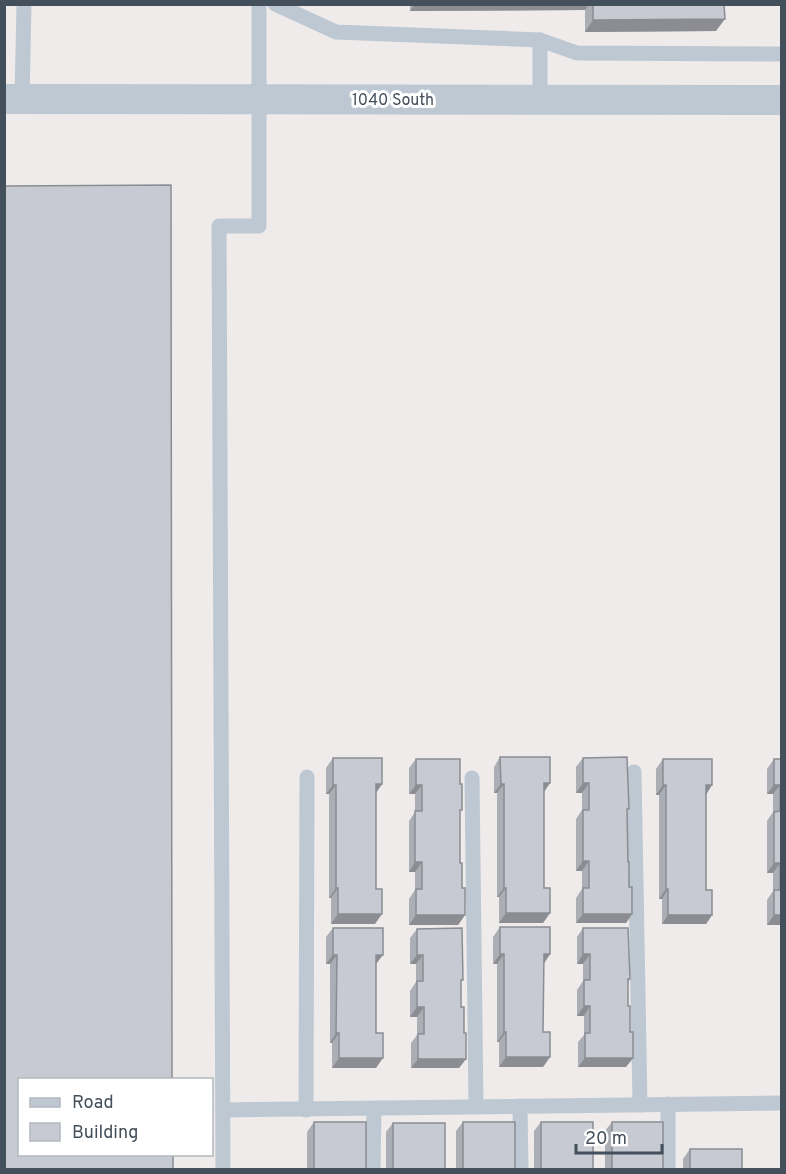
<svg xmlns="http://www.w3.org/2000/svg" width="786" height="1174" font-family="Overpass,sans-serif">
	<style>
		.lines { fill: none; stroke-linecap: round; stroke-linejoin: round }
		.lane { stroke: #bdc8d3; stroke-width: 15 }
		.street { stroke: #bdc8d3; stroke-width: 30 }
		.wall { fill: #abaeb5 }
		.shaded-wall { fill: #8b8d93 }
		.building { fill: #c7cad2; stroke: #8b8d93; stroke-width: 1.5 }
		.labels { text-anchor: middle; stroke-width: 6; stroke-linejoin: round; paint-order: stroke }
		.street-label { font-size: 16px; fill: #434f5a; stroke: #fff }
	</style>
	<rect width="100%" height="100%" fill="#efebeb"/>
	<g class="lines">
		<!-- lane -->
		<g class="lane">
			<path d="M275 4 336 32 540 40 577 53 782 54"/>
			<path d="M540 40V99"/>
			<path d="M22 99 24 4"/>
			<path d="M634 772 640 1105"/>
			<path d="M472 778 476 1107"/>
			<path d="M668 1104V1170"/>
			<path d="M520 1106 521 1170"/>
			<path d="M223 1110 782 1103"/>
			<path d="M306 1110 307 777"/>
			<path d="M223 1170 219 226H259V4"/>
			<path d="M373 1170 374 1109"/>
		</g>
		<!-- street -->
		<path class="street" d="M4 99 782 100"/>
	</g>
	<!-- wall -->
	<g class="wall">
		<path d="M410 4H724L716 31 585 32V10L410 11Z"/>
		<path d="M500 757 550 783 544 792V888L550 913 543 923H499V897H497V793H494V767Z"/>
		<path d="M333 758 382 784 376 793 375 924H331V898H329V794H326V768Z"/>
		<path d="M583 758 627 812 628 862 632 914 626 923H576V898L582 889V871H576V819L582 810V793H576V767Z"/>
		<path d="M416 759 460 813V863L465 915 458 925H409V899L415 890V872H409V821L415 812V794H409V768Z"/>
		<path d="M663 759 706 794V890L712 915 706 924H662V899H659V795H656V769Z"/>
		<path d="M774 759H782V925H767V900L773 891V873H767V821L773 812V794H767V769Z"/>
		<path d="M500 927 550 954 544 964 543 1032 550 1057 543 1067H499V1042H497V964H493V937Z"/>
		<path d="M333 928 376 964V1068H332V1043H330V964H326V937Z"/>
		<path d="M583 928 630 979 628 983V1006L633 1058 626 1067H578V1042L584 1035V1016H577V990L583 981V964H577V937Z"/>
		<path d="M417 929 461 983V1007L466 1059 459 1068H411V1043L417 1035V1017H410V991L416 982V964H410V938Z"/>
		<path d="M314 1122 366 1170H307V1132Z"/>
		<path d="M463 1122 515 1170H456V1131Z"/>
		<path d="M541 1122 593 1170H534V1131Z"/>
		<path d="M612 1122 663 1170H605V1131Z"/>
		<path d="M393 1123 445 1170H386V1132Z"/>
		<path d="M690 1149 742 1170H683V1159Z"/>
	</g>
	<!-- shaded-wall -->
	<g class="shaded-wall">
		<path d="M415 4H589L585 10 410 11Z"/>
		<path d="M725 19 716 31 585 32 593 20Z"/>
		<path d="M544 783H550L543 793Z"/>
		<path d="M583 783H589L582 793H576Z"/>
		<path d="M376 784H382L375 794Z"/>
		<path d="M501 784H504L497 793H494Z"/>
		<path d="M333 785H336L329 794H326Z"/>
		<path d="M416 785H422L415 794H409Z"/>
		<path d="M663 785H666L659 795H656Z"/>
		<path d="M706 785H712L706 795Z"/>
		<path d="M774 785H780L773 794H767Z"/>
		<path d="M583 861H589L582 871H576Z"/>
		<path d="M415 862H422L415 872H409Z"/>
		<path d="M774 863H780L773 873H767Z"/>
		<path d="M336 888H338L331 898H329Z"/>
		<path d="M504 888H506L499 897H497Z"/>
		<path d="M666 889H668L662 899H659Z"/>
		<path d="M506 913H550L543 923H499Z"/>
		<path d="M338 914H382L375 924H331Z"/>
		<path d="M583 914H632L626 923H576Z"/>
		<path d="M416 915H465L458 925H409Z"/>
		<path d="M668 915H712L706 924H662Z"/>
		<path d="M774 915H782V925H767Z"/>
		<path d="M500 954H504L497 964H493Z"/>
		<path d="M544 954H550L543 964Z"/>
		<path d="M583 954H590L583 964H577Z"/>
		<path d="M333 955H337L330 964H326Z"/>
		<path d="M376 955H383L376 964Z"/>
		<path d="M417 955H423L416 964H410Z"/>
		<path d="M584 1006H590L584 1016H577Z"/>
		<path d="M417 1007H424L417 1017H410Z"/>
		<path d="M504 1032H506L499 1042H497Z"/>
		<path d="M336 1033H339L332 1043H330Z"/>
		<path d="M506 1057H550L543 1067H499Z"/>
		<path d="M339 1058H383L376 1068H332Z"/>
		<path d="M585 1058H633L626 1067H578Z"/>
		<path d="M418 1059H466L459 1068H411Z"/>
	</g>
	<!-- building -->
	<g class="building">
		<path d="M593 4H724L725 19 593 20Z"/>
		<path d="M171 185 172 1080H20V1155H173V1170H4V186Z"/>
		<path d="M500 757H550V783H544V888H550V913H506V888H504V784H501Z"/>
		<path d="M627 757 629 809H627L628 862H629V887H632V914H583V888H589V861H583V810H589V783H583V758Z"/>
		<path d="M333 758H382V784H376V889H382V914H338V888H336V785H333Z"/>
		<path d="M416 759H460V784H462V810H460V863H462V888H465V915H416V889H422V862H415V811H422V785H416Z"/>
		<path d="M663 759H712V785H706V890H712V915H668V889H666V785H663Z"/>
		<path d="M774 759H782V915H774V890H780V863H774V812L780 811V785H774Z"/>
		<path d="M500 927H550V954H544L543 1032H550V1057H506V1032H504V954H500Z"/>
		<path d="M333 928H383V955H376V1033H383V1058H339V1033H336L337 955H333Z"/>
		<path d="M462 928 463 980H461V1007H464V1033H466V1059H418V1034H424V1007H417V981H423V955H417V929Z"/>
		<path d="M583 928H628L630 979H628V1006H630V1032H633V1058H585V1033H590V1006H584V980H590V954H583Z"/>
		<rect x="314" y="1122" width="52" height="48"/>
		<rect x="463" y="1122" width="52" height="48"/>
		<rect x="541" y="1122" width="52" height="48"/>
		<rect x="612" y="1122" width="51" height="48"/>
		<rect x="393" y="1123" width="52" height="47"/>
		<rect x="690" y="1149" width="52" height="21"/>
	</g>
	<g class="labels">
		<!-- street labels -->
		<g class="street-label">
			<text x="393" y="105">1040 South</text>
		</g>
	</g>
	<!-- border -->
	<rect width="786" height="1174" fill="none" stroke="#434f5a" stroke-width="12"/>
	<!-- legend -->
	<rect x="18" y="1078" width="195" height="78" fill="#ffffff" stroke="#b4b9bd" stroke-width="1.5"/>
	<rect x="30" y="1098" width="30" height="9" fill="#bdc8d3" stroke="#b4b9bd" stroke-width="1.5"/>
	<text x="72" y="1108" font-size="18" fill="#434f5a">Road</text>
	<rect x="30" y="1123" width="30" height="18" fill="#c7cad2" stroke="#b4b9bd" stroke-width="1.5"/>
	<text x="72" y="1138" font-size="18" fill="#434f5a">Building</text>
	<!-- scale -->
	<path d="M576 1144v9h86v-9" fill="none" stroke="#434f5a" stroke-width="3"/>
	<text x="585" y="1144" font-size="18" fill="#434f5a" stroke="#ffffff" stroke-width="4.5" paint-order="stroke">20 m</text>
</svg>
